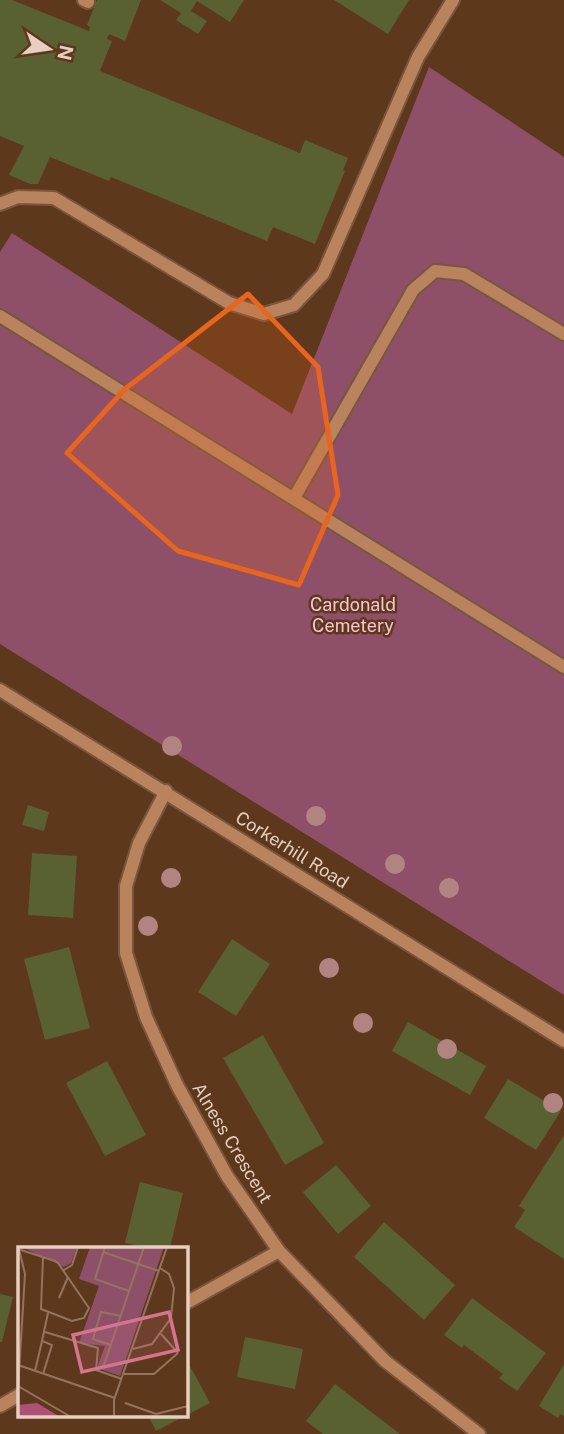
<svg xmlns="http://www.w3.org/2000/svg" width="564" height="1434" font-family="'Public Sans',sans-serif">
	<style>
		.green { fill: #8e5068 }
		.building { fill: #596031 }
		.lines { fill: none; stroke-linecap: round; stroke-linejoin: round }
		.minor-casing { stroke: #79563d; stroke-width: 16 }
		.minor { stroke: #b9835d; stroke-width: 12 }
		.tree { fill: #b28481 }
		.marked { fill: #e8651e; fill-opacity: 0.2; stroke: #e8651e; stroke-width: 5; stroke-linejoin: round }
		.labels { text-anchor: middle; stroke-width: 5; stroke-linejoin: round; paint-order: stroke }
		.park-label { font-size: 18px; fill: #f6c2d4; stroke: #5e381c }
		.street-label { font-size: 18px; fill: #e6cfbf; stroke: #5e381c }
		.inset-road { fill: none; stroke: #94745d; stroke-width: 2 }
		.view { fill: #d4748d; fill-opacity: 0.15; stroke: #d4748d; stroke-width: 3.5 }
		.inset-edge { fill: none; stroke: #e6cfbf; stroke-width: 3.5 }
	</style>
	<rect width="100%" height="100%" fill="#5e381c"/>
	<!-- green -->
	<path class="green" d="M429 67 564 157V995L0 644V252L12 233 292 414Z"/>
	<!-- building -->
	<g class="building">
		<path d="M0 0H12L89 31 90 27 87 25 97 0H141L125 41 109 34 107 39 112 41 100 71 300 153 305 140 348 158 343 170 345 171 315 244 273 227 267 241 111 177 109 181 50 157 38 184H30L9 175 24 146 0 136Z"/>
		<path d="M160 0H244L230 22 197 1 191 11 207 21 198 34 176 20 181 13Z"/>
		<path d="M334 0H409L388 34Z"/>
		<path d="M28 805 49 812 44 831 22 825Z"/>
		<path d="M32 853 77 856 73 918 28 915Z"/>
		<path d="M232 939 270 964 236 1016 198 992Z"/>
		<path d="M69 947 90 1028 45 1040 24 959Z"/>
		<path d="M408 1022 486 1066 470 1095 392 1051Z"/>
		<path d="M263 1035 324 1143 285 1165 223 1058Z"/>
		<path d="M107 1061 146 1135 105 1156 66 1083Z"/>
		<path d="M508 1079 561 1111 536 1150 484 1118Z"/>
		<path d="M564 1135V1259L514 1227 525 1210 519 1206Z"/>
		<path d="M336 1165 371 1206 338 1234 303 1192Z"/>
		<path d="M140 1182 183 1193 170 1248H150L125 1243Z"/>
		<path d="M384 1222 455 1285 424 1320 354 1257Z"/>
		<path d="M0 1294 13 1297 2 1342H0Z"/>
		<path d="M472 1298 546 1353 517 1391 499 1378 503 1374 464 1345 462 1348 444 1335Z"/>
		<path d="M245 1337 303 1349 295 1389 237 1377Z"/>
		<path d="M564 1364V1416L560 1414 558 1418 539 1406Z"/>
		<path d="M190 1366 210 1403 156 1431 148 1415H186V1369Z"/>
		<path d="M335 1384 400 1434H323L306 1421Z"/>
	</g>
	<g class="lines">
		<!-- minor casing -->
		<g class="minor-casing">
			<g id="minor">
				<path d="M84 0 88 2"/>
				<path d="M0 204 18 197 54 198 229 303 264 314 294 305 323 274 418 57 453 0"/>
				<path d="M0 316 564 667"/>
				<path d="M294 498 413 290 435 271 464 274 564 334"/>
				<path d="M0 690 564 1041"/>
				<path d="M166 791 139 843 126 886V953L146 1017 177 1085 227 1176 279 1251 385 1361 479 1434"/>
				<path d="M186 1303 279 1251"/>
				<path d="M0 1406 19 1395"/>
			</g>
		</g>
		<!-- minor -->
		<use href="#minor" class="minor"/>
	</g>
	<!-- trees -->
	<g class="tree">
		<circle cx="172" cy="746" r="10"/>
		<circle cx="316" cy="816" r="10"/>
		<circle cx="395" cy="864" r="10"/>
		<circle cx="171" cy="878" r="10"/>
		<circle cx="449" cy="888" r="10"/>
		<circle cx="148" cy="926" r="10"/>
		<circle cx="329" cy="968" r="10"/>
		<circle cx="363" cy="1023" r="10"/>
		<circle cx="447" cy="1049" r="10"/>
		<circle cx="553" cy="1103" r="10"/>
	</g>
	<!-- marked area -->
	<path class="marked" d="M248 294 318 367 338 495 299 585 178 551 67 453 125 389Z"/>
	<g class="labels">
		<!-- park labels -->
		<g class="park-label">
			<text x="353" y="611">Cardonald<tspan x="353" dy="21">Cemetery</tspan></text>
		</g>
		<!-- street labels -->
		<g class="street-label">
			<text transform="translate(292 850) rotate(32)" y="6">Corkerhill Road</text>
			<text transform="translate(232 1143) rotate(59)" y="6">Alness Crescent</text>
		</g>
	</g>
	<!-- overview -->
	<g transform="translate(18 1247)">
		<rect width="170" height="170" fill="#5e381c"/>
		<path d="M4 0H59L53 16 46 20ZM72 0H146L102 129 79 121 87 99 61 96 81 39 61 32Z" fill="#8e5068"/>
		<path d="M19 156 39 168 41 170H0V158Z" fill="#ae5177"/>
		<path class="inset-road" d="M87 0 77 32 111 44M0 2 37 14 40 16 71 61 66 71 54 74 23 62 25 10M85 5 141 24M46 23 54 18 60 0M41 51 50 30M27 85 80 101 78 123 104 132M143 87 160 106M93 98 75 92 83 65 103 69M115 102 134 97 153 71 156 41 151 27 142 21M0 118 97 151M85 121 126 0M17 124 24 94M25 127 34 98 24 94 30 66M106 127H136L160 106M0 139 53 170M0 142 7 27 1 2M107 156 138 167M138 167 170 159M96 170V153L149 0"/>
		<path class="view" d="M151 65 160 103 64 125 55 88Z"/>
		<rect width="170" height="170" class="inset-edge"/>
	</g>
	<!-- north arrow -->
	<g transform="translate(49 49) rotate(103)" stroke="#5e381c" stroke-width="5" paint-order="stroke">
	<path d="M0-5L12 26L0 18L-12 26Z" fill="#e6cfbf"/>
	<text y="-10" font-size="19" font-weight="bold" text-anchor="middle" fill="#e6cfbf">N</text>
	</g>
</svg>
